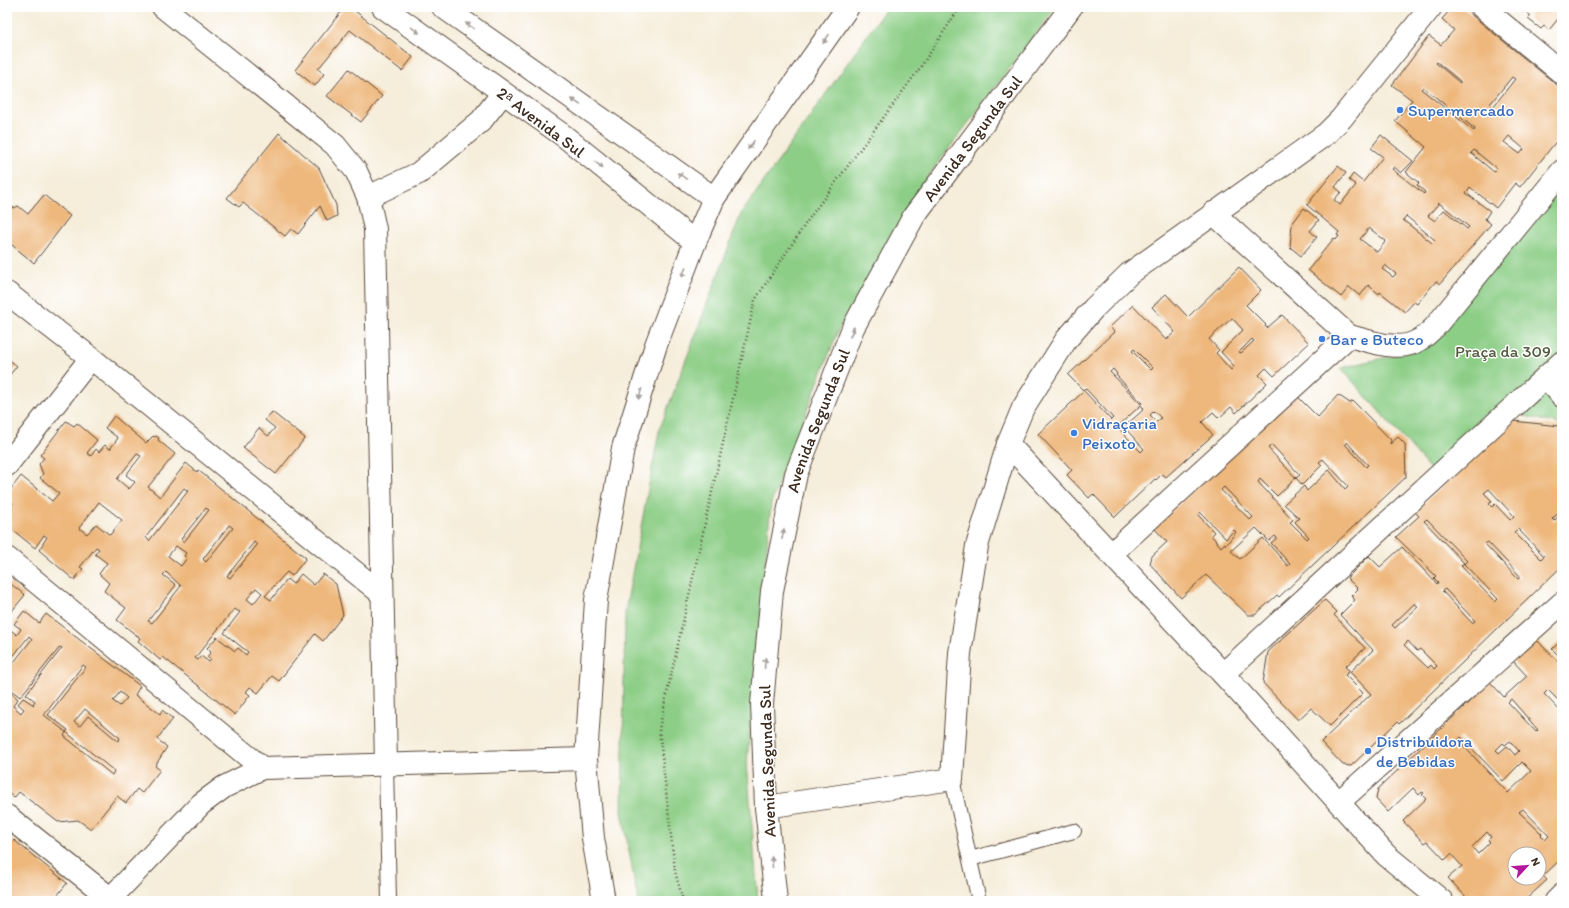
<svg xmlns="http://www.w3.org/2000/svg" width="1569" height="908" font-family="Itim,sans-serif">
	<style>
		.green { fill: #8cce86; stroke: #647c52 }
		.building { fill: #eeb77b; fill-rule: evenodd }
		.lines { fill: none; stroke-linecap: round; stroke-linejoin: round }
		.service-casing { stroke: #57473a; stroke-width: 16 }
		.minor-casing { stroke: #57473a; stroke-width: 24 }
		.tertiary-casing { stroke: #57473a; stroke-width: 24 }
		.secondary-casing { stroke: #57473a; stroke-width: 24 }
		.path { stroke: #57473a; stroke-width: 2.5; stroke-dasharray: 1 3; stroke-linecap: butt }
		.service { stroke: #fff; stroke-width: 14 }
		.minor { stroke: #fff; stroke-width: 22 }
		.tertiary { stroke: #fff; stroke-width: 22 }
		.secondary { stroke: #fff; stroke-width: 22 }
		.oneway { fill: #a79f9a }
		.shop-dot { fill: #3f7fe0; stroke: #fff; stroke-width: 1.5 }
		.labels { text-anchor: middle; stroke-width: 3; stroke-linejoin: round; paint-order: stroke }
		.shop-label { font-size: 17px; fill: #366cbe; stroke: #fff; text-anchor: start }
		.street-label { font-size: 17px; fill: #3b2a1e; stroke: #fff }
		.park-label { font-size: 17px; fill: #535b3d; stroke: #fff }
	</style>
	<rect width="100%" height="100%" fill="#fff"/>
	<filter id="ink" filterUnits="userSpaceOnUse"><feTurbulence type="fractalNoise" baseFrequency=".025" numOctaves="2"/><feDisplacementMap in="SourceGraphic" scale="8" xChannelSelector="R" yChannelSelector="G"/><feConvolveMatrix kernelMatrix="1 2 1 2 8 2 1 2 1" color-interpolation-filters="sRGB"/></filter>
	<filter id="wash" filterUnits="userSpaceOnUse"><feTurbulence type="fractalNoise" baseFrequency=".012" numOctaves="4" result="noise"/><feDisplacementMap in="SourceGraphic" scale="16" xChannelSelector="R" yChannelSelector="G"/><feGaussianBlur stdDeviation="0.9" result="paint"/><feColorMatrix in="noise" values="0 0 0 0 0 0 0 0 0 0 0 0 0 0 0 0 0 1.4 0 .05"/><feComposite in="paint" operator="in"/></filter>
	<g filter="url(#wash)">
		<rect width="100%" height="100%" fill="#f6edda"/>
		<!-- green -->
		<g class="green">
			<path d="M887 7H1056L919 188 838 331 771 503 747 762 758 901H638L622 812 625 612 659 431 741 214Z"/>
			<path d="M1562 187V427L1558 424 1501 410 1436 476 1341 368 1417 350Z"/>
		</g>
		<g id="blocks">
			<!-- building -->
			<g class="building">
				<path d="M345 7H350L413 57 402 71 350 30 318 69 324 74 315 86 295 70Z"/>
				<path d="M1521 7H1562V14L1549 30 1544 26 1541 29 1528 19 1531 16Z"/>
				<path d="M1463 8 1562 89V134L1520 187 1515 183 1496 208 1470 187 1466 193 1490 211 1485 219 1491 224 1440 284 1436 281 1417 304 1414 302 1405 312 1380 292 1379 294 1368 285 1360 296 1349 287 1341 297 1308 270 1334 238 1336 240 1339 236 1337 235 1339 232 1307 205 1338 166 1346 173 1335 187 1341 192 1334 200 1340 205 1356 185 1349 180 1353 174 1363 182 1383 157 1371 148 1381 135 1413 161 1401 173 1394 167 1392 169 1424 194 1425 192 1417 185 1419 183 1406 172 1426 147 1395 121 1412 100 1392 85 1429 36 1441 45 1454 30 1442 19 1451 9ZM1437 62 1460 81V83L1436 63ZM1512 77 1515 79 1493 107 1490 104ZM1423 87 1475 129 1474 131 1421 89ZM1509 136 1524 149 1520 154 1504 142ZM1474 150 1497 169 1494 172 1471 153ZM1439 203 1469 227 1467 229 1444 210 1435 221 1428 216ZM1406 216 1435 240 1432 243 1403 220ZM1369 228 1386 241 1377 252 1360 239ZM1385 265 1396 274 1393 277 1382 269Z"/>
				<path d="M349 69 382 96 361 122 327 96Z"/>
				<path d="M279 133 319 168 336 205 337 216 327 221 320 206 298 234 291 229 285 236 243 203 239 207 227 198Z"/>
				<path d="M44 195 70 216 34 263 7 241V203L14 208 18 206 28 214Z"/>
				<path d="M1304 208 1319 220 1310 231 1317 237 1301 256 1290 247 1292 224Z"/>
				<path d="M1239 267 1261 290 1246 305 1266 325 1265 326 1267 328 1282 315 1309 343 1274 376 1266 368 1259 375 1267 383 1236 413 1231 407 1219 418 1213 412 1202 422 1213 435 1166 477 1162 474 1156 480 1155 479 1115 517 1093 494 1089 498 1067 475 1072 470 1038 434 1084 391 1111 420 1113 418 1085 388 1083 390 1068 375 1114 332 1110 327 1133 305 1166 340 1175 332 1152 307 1166 294 1188 317ZM1232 318 1243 330 1221 352 1234 366 1231 370 1216 353 1219 350 1209 339ZM1252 339 1254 341 1241 353 1239 352ZM1134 349 1153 368 1151 370 1132 351ZM1113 369 1117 374 1116 375 1142 403 1141 404 1110 372ZM1141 405 1144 409 1124 427 1144 449 1141 452 1117 427ZM1154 411 1161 418 1157 422 1150 415Z"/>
				<path d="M7 358 17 366 7 378Z"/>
				<path d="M1295 394 1318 417 1338 395 1350 403 1353 401 1391 440 1390 444 1398 437 1405 444 1406 477 1279 597 1277 595 1255 615H1248L1206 575 1181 598 1150 564 1152 556 1167 542 1154 528ZM1347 442 1353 449 1368 465 1366 467 1345 444ZM1272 445 1300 475 1296 478 1268 448ZM1323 459 1348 486 1345 489 1329 470 1307 491 1304 486 1284 504 1299 518 1295 522 1309 537 1307 539 1290 522 1293 520 1258 482 1260 479 1277 496 1296 478 1302 485 1322 465 1319 462ZM1224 487 1253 517 1250 520 1221 490ZM1200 512 1226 539 1234 530 1236 532 1226 545 1225 543 1221 547 1211 535 1214 532 1198 515ZM1256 528 1269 541 1275 536 1277 538 1271 543 1290 564 1288 566 1263 538 1240 559 1231 551Z"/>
				<path d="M272 412 305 438 276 474 243 448 259 428 268 436 275 428 265 420Z"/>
				<path d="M114 416 146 443 153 436 154 437 156 436 159 438 158 440 175 454 148 487 160 497 186 463 197 472 198 470 306 558 292 576 287 572 285 574 265 596 271 600 287 579 293 584 301 574 314 585 323 574 336 584 343 615 323 641 315 634 279 681 272 676 258 693 250 687 246 692 250 695 235 715 163 657 160 660 138 641 140 638 117 620 126 608 104 591 109 583 99 574 107 563 95 554 99 549 96 547 80 567 83 569 74 580 39 550 47 537 44 535 35 548 9 527 11 524 8 519 10 517 7 515V511L13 503 7 498V494L21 476 52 501 59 493 40 478 43 474 39 464 44 458 40 455 66 421 74 426 77 423 97 440 87 453 91 456 96 449 99 452 105 445 110 449 118 438 105 428ZM137 454 141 456 126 475 135 482 129 489 117 479ZM184 488 188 491 149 541 146 537ZM99 502 122 520 110 535 96 524 87 534 79 528ZM206 508 209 510 184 542 181 539ZM229 525 233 528 206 562 203 559ZM254 542 257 545 230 578 227 576ZM176 546 186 553 184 556 187 558 181 566 168 556ZM166 572 181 586 152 623 148 621 176 585 163 575ZM256 588 262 593 253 604 247 599ZM234 609 240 612 224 633 248 652 246 655 238 648 235 651 217 637 207 648 211 652 207 657 211 660 209 662 201 656 198 660 195 658Z"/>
				<path d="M1513 421 1559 426 1562 429V510L1552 519 1554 521 1562 513V566L1399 724 1397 722 1351 766 1343 765 1321 742 1371 694 1350 672 1373 650 1340 615 1355 600 1351 596 1358 589 1347 578 1369 556 1380 567 1402 547 1437 584 1438 582 1434 578 1436 576 1396 537 1419 516 1415 512ZM1489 489 1514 516 1510 520 1495 504 1492 507 1489 504 1492 501 1484 493ZM1427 519 1467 561 1464 564 1498 599 1495 602 1461 566 1464 563 1424 521ZM1518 529 1544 556 1541 559 1514 532ZM1488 542 1521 577 1518 579 1485 544ZM1445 589 1475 621 1472 623 1442 591ZM1415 603 1418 607 1395 628 1392 625ZM1408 641 1417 651 1420 649 1437 666 1434 669 1431 665 1428 668 1404 645Z"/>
				<path d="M7 581 25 595 7 617Z"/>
				<path d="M1325 600 1337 612 1334 615 1365 648 1345 667 1350 671 1345 675 1363 693 1330 726 1311 708 1298 720 1263 683 1268 652Z"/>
				<path d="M24 611 39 623 46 614 140 686 135 695 160 714 162 710 173 719 157 739 167 747 155 766 160 770 142 793 137 789 126 803 117 796 91 829 78 820 58 822 19 792 14 798 7 792V671L32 639 29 636 7 664V627L17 635 21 629 14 624ZM60 647 62 648 26 694 35 701 33 704 34 705 23 698 18 704 24 709 21 713 13 706 18 699 10 692 11 690 20 697ZM83 665 86 667 48 715 68 730 66 732 114 771 112 775 64 736 66 732 44 715ZM120 692 127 698 120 706 113 701ZM85 709 120 738 118 741 88 716 80 726 74 722Z"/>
				<path d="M1536 639 1562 666V704L1548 690 1544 694 1562 713V858L1543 876 1547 880 1524 901H1470L1448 878 1462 866 1451 854 1445 860 1427 841 1424 843 1403 821 1426 799 1422 795 1424 793 1422 792 1419 795 1413 788 1388 812 1376 799 1378 789 1490 682 1504 697 1527 676 1513 661ZM1511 699 1538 730 1536 732 1508 702ZM1461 737 1503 781 1522 762 1531 771 1508 793 1458 740ZM1510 741 1519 751 1515 755 1507 746 1499 753 1496 750 1503 743 1505 745ZM1523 809 1549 836 1545 840 1541 835 1542 834 1519 812ZM1487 832 1491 837 1488 840 1490 842 1478 854 1472 847ZM1515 854H1539V878H1515Z"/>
				<path d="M1562 640V659L1552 649Z"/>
				<path d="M14 840 67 883 53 901H7V846L8 847Z"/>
			</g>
		</g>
	</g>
	<g filter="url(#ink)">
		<use href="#blocks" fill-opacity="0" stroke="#57473a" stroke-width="1"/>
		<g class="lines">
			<!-- service casing -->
			<g class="service-casing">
				<g id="service">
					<path d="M386 764 389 901"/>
					<path d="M952 779 979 901"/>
					<path d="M970 859 1074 831"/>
				</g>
			</g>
			<!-- minor casing -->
			<g class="minor-casing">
				<g id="minor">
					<path d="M163 7 335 145 356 171 368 197 375 229 386 764"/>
					<path d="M1482 7 1562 73"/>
					<path d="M368 197 419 173 481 121 503 93"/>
					<path d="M1213 213 1349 336"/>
					<path d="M7 293 91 358 382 594"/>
					<path d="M1546 377 1562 396"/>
					<path d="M1008 444 1223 674 1386 855 1442 901"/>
					<path d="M7 465 91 358"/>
					<path d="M1112 553 1349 336C1370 341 1399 353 1419 340 1425 337 1429 332 1434 328L1562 171"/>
					<path d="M7 558 262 768"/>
					<path d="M1223 674 1562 362"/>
					<path d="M1339 802 1562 603"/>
					<path d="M766 807 952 779 960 653 977 546 1008 444 1023 408 1066 340 1094 308 1129 274 1326 134 1341 119 1431 7"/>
					<path d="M7 816 110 898"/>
					<path d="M1556 901 1562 895"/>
				</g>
			</g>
			<!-- tertiary casing -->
			<g class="tertiary-casing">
				<g id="tertiary">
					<path d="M383 7 564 136 695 242"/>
					<path d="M443 7 714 198"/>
					<path d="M108 901 201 804 224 787 262 768 586 759"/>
				</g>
			</g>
			<!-- secondary casing -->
			<g class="secondary-casing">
				<g id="secondary">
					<path d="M604 901 593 838 586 759 596 600 623 448 656 345 695 242 714 198 848 7"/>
					<path id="s1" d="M776 901 766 807 762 704 772 591 796 474 853 328 914 216 1071 7"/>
				</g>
			</g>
			<!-- path -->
			<path class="path" d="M683 901 675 871 659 729 755 300 808 220 920 68 960 7"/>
			<!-- service -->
			<use href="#service" class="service"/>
			<!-- minor -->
			<use href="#minor" class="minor"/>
			<!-- tertiary -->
			<use href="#tertiary" class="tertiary"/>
			<!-- secondary -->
			<use href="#secondary" class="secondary"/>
		</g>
		<!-- one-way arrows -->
		<defs><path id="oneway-solid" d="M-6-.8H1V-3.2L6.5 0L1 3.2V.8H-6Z"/></defs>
		<g class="oneway">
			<use href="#oneway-solid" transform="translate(470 26) rotate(-145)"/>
			<use href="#oneway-solid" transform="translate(415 30) rotate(36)"/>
			<use href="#oneway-solid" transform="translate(826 39) rotate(125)"/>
			<use href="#oneway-solid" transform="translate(576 102) rotate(-145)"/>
			<use href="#oneway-solid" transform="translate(751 145) rotate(125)"/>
			<use href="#oneway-solid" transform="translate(599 165) rotate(39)"/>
			<use href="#oneway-solid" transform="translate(682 176) rotate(-145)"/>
			<use href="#oneway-solid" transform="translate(684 272) rotate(111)"/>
			<use href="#oneway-solid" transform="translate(852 332) rotate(-67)"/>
			<use href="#oneway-solid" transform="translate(640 394) rotate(108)"/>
			<use href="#oneway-solid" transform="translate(783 534) rotate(-79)"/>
			<use href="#oneway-solid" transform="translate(765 663) rotate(-85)"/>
			<use href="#oneway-solid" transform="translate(772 862) rotate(-96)"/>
		</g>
	</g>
	<!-- markers -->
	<g class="shop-dot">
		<circle cx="1400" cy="110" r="4"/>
		<circle cx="1322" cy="339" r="4"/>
		<circle cx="1074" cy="433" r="4"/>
		<circle cx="1368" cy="751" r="4"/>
	</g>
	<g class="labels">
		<!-- shop labels -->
		<g class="shop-label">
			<text x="1408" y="116">Supermercado</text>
			<text x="1330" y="345">Bar e Buteco</text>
			<text x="1082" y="429">Vidraçaria<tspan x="1082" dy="20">Peixoto</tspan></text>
			<text x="1376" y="747">Distribuidora<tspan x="1376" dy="20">de Bebidas</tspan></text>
		</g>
		<!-- street labels -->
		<g class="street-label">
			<text transform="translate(541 122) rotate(37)" y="6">2ᵃ Avenida Sul</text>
			<text dy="6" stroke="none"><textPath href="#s1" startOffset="812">Avenida Segunda Sul</textPath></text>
			<text dy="6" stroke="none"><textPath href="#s1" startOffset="488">Avenida Segunda Sul</textPath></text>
			<text transform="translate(767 761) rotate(-92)" y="6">Avenida Segunda Sul</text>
		</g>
		<!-- park labels -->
		<g class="park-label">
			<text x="1503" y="357">Praça da 309</text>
		</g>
	</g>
	<!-- margin -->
	<rect width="1569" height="908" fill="none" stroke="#fff" stroke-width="24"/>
	<!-- north arrow -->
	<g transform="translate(1527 866) rotate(64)"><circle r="19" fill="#ffffff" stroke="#b1aaa5"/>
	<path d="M0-3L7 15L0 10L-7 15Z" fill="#b5179e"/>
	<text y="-6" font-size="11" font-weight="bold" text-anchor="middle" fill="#3b2a1e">N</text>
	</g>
</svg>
